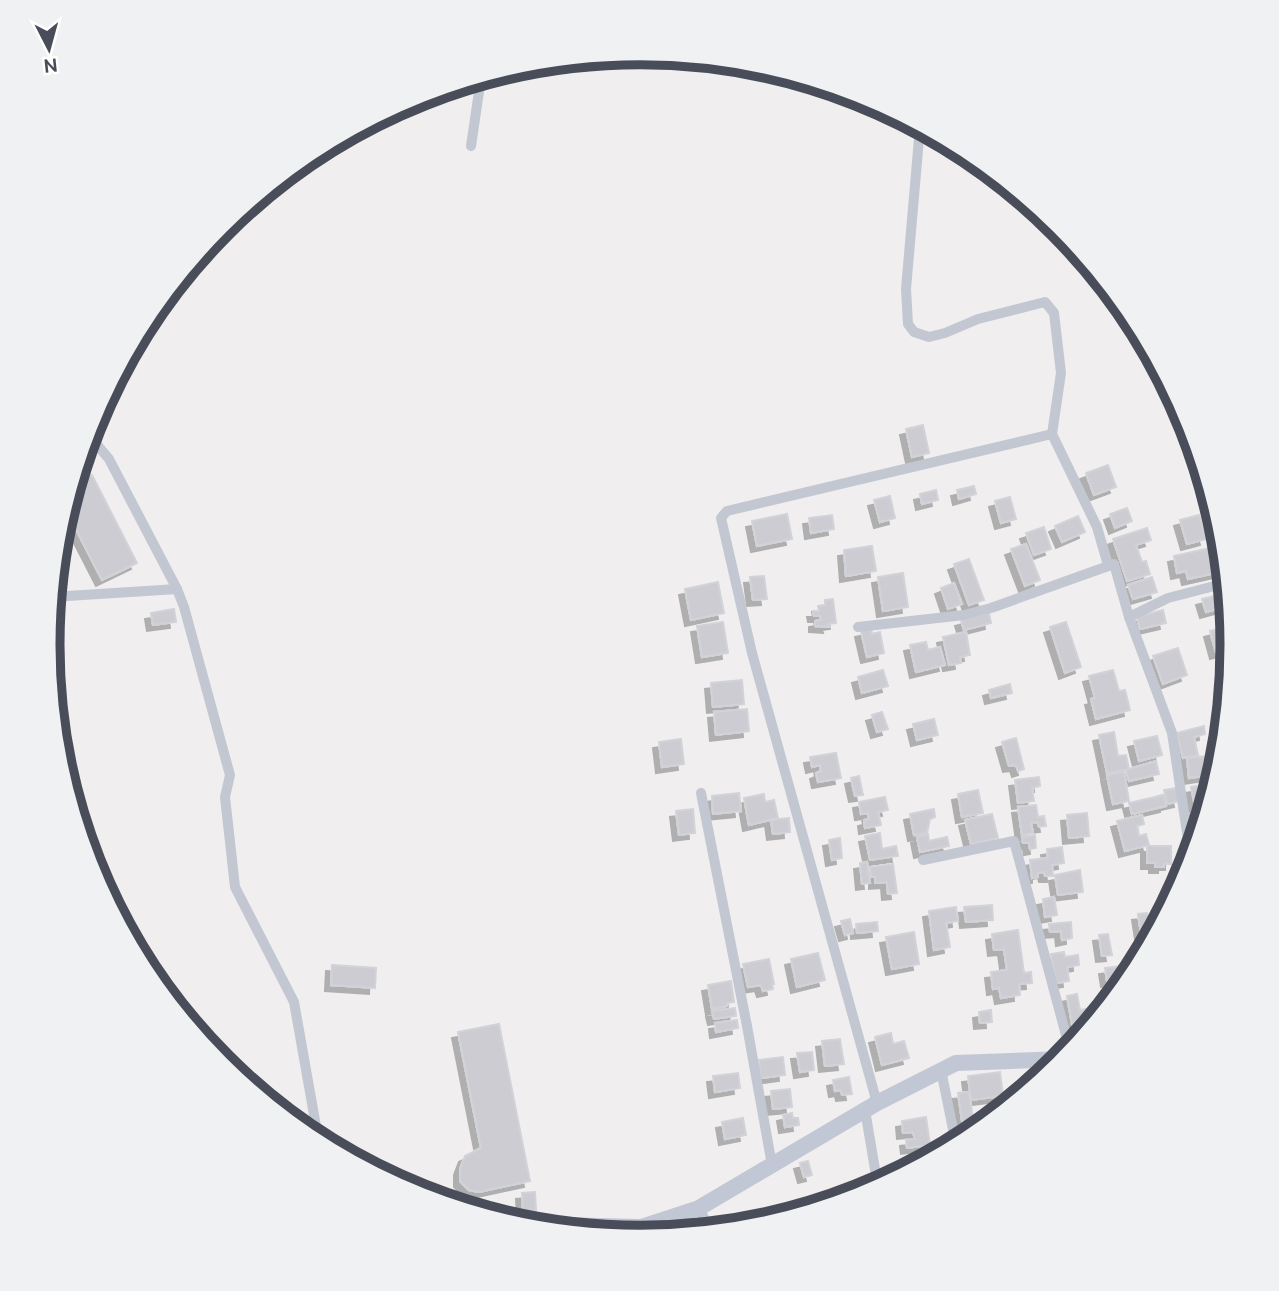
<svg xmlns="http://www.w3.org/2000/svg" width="1279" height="1291" font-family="Ubuntu,sans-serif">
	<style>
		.building { fill: #ccccd2; stroke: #d2d3d9; stroke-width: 2; filter: url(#shadow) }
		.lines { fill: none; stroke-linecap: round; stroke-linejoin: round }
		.street { stroke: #c2c7d1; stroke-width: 10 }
		.secondary { stroke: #c2c7d5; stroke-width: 16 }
		.rim { fill: none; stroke: #484d59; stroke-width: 9 }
	</style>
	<defs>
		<filter id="shadow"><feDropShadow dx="-6" dy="6" stdDeviation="0" flood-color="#0004"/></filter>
	</defs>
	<rect width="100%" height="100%" fill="#f0eeee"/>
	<!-- building -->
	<g class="building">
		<path d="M923 425 929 453 912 457 906 429Z"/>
		<path d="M1108 465 1116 487 1094 495 1086 473Z"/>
		<path d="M92 475 137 563 102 580 65 508 72 485Z"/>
		<path d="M974 486 976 494 959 499 957 490Z"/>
		<path d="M936 490 938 500 922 504 920 494Z"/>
		<path d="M890 496 895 518 880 522 874 500Z"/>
		<path d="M1010 497 1016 519 1001 523 995 501Z"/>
		<path d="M1127 508 1132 521 1115 528 1110 514Z"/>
		<path d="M787 514 792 539 757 546 752 521Z"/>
		<path d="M832 515 834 529 811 533 809 518Z"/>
		<path d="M1199 515 1206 539 1187 544 1180 520Z"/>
		<path d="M1078 516 1085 532 1062 542 1055 526Z"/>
		<path d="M1044 527 1051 549 1034 555 1026 533Z"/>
		<path d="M1147 528 1151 540 1136 545 1142 562 1146 561 1150 574 1127 581 1113 539Z"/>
		<path d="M1026 544 1040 580 1025 586 1011 549Z"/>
		<path d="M872 546 876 571 846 576 844 550Z"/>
		<path d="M1219 546 1224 571 1188 579 1186 571 1177 573 1174 556Z"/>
		<path d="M969 559 984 600 969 605 954 564Z"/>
		<path d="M903 573 908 607 883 611 878 577Z"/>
		<path d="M764 576 767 599 753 600 750 577Z"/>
		<path d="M1152 577 1157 592 1133 599 1128 585Z"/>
		<path d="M718 582 724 613 691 620 685 589Z"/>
		<path d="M954 583 962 604 948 609 941 588Z"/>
		<path d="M1227 593 1228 606 1206 612 1202 599Z"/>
		<path d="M833 599 836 623 828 624 829 627 815 626V621L821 620 820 616H814L813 611H819L818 606 825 605V600Z"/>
		<path d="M174 609 176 622 153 625 151 613Z"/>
		<path d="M1163 610 1166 623 1140 629 1137 617Z"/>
		<path d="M989 613 991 623 964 630 961 620Z"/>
		<path d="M723 622 728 653 702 657 697 626Z"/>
		<path d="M1066 622 1081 667 1065 673 1050 627Z"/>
		<path d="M1230 626 1231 649 1216 653 1210 631Z"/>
		<path d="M871 629 872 634 880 632 884 653 867 657 861 631Z"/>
		<path d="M966 632 970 655 960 657 961 663 949 665 943 637Z"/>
		<path d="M926 642 928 650 940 647 945 665 916 672 910 645Z"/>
		<path d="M1178 648 1187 675 1163 684 1153 656Z"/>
		<path d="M883 670 888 686 862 693 858 677Z"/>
		<path d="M1113 670 1119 691 1125 690 1130 710 1096 719 1091 699 1095 698 1089 676Z"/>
		<path d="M742 680 744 704 713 707 711 683Z"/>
		<path d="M1010 684 1012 693 991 698 989 690Z"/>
		<path d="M747 709 749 731 716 735 714 712Z"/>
		<path d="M882 712 888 729 877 732 872 715Z"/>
		<path d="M934 719 938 735 917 740 913 724Z"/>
		<path d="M1204 726 1205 734 1194 737 1198 755 1183 758 1177 733Z"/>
		<path d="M1114 732 1118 756 1126 755 1129 769 1107 773 1099 735Z"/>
		<path d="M1157 736 1162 755 1139 761 1134 741Z"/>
		<path d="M1016 738 1024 769 1018 771 1016 765 1009 766 1002 742Z"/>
		<path d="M681 739 684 764 662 767 659 742Z"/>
		<path d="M836 753 841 778 818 782 816 773 821 771 820 765 812 767 810 757Z"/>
		<path d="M1208 756 1210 775 1189 778 1187 758Z"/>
		<path d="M1156 761 1159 774 1129 781 1126 770Z"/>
		<path d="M1124 772 1129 801 1113 804 1107 775Z"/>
		<path d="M859 776 863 795 855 796 851 778Z"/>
		<path d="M1039 777 1040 786 1032 788 1034 801 1018 803 1015 780Z"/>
		<path d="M1214 783 1207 804 1195 806 1191 787Z"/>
		<path d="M1177 788 1180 801 1167 804 1164 790Z"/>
		<path d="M978 790 983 813 962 817 958 794Z"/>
		<path d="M739 793 741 811 713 814 712 796Z"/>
		<path d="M764 794 765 802 774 800 778 818 749 825 744 798Z"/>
		<path d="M1164 795 1166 806 1132 814 1129 803Z"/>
		<path d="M885 797 888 810 878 812 881 825 865 828 864 820 869 819 868 813 861 814 859 802Z"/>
		<path d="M1036 805 1038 817 1044 816 1046 826 1039 827 1038 822 1031 823 1033 833 1022 835 1018 807Z"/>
		<path d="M1205 807 1202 822 1197 823 1194 809Z"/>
		<path d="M693 809 695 833 679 835 676 811Z"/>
		<path d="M934 809 935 817 930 819 927 833 914 835 910 814Z"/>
		<path d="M1087 813 1089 836 1069 838 1067 815Z"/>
		<path d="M992 814 998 838 971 844 965 820Z"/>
		<path d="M1142 815 1144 824 1137 826 1139 836 1146 834 1149 845 1125 851 1117 821Z"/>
		<path d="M789 818 790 832 773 834 771 820Z"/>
		<path d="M880 833 882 849 896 846 898 856 870 860 865 836Z"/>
		<path d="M928 834 929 841 947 837 949 846 920 852 917 837Z"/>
		<path d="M1035 835 1036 848 1030 849 1029 843H1023L1022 837Z"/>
		<path d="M840 838 842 858 832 860 829 840Z"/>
		<path d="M1147 846H1171V864H1164V867H1155V863H1147Z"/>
		<path d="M1062 847 1064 863 1052 865 1053 876H1045L1044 872 1038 873V877L1032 878 1030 860 1048 858 1047 849Z"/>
		<path d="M867 862 870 883 862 884 860 863Z"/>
		<path d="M893 864 897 893 888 894 887 882 875 883V877H871L870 867Z"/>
		<path d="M1080 870 1083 892 1058 895 1055 875Z"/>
		<path d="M1054 897 1057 915 1045 917 1043 899Z"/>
		<path d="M992 905 993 920 966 922 964 907Z"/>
		<path d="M956 907 958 921 946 923 950 947 934 950 929 911Z"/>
		<path d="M1147 913 1149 926 1158 925 1144 953 1138 914Z"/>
		<path d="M850 919 853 933 845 935 841 921Z"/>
		<path d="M877 922 878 931 857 933 856 924Z"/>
		<path d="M1071 922 1072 938 1062 940 1061 931 1050 932 1049 924Z"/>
		<path d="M1018 930 1024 973 1031 972 1032 983 1019 984 1020 995 1001 998 999 988 993 989 991 972 1007 970 1004 949 994 950 992 934Z"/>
		<path d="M914 932 919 964 892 969 886 937Z"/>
		<path d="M1108 934 1112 955 1102 956 1099 935Z"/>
		<path d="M1064 952 1065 957 1078 955 1079 965 1067 967 1069 981 1056 983 1051 954Z"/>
		<path d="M818 953 825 980 797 987 791 959Z"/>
		<path d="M769 959 774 984H772L773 989 763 991 761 985 748 987 743 964Z"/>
		<path d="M332 965 376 968 375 988 331 985Z"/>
		<path d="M1120 966 1122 979 1107 981 1105 968Z"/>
		<path d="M731 981 734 1002 727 1003V1006L712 1009 708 985Z"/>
		<path d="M1125 983 1111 1001 1109 985Z"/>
		<path d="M1077 994 1080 1010 1099 1007 1100 1013 1094 1021 1072 1025 1067 996Z"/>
		<path d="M735 1008 736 1016 714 1019 712 1011Z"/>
		<path d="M991 1010 992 1022 980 1023 979 1012Z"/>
		<path d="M737 1020 738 1028 716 1032 715 1023Z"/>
		<path d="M499 1024 530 1181 479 1192 469 1190 460 1181V1169L465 1156 481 1148 458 1032Z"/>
		<path d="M891 1033 893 1044 904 1041 909 1058 882 1065 875 1037Z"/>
		<path d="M840 1039 844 1064 825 1066 822 1041Z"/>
		<path d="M812 1052 814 1070 800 1072 797 1053Z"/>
		<path d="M783 1057 785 1075 761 1078 759 1060Z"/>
		<path d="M1000 1072 1003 1096 971 1100 968 1076Z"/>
		<path d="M738 1073 740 1088 715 1092 713 1076Z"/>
		<path d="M849 1077 852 1094 842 1095 841 1090 835 1091 833 1080Z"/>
		<path d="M790 1089 792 1107 773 1109 771 1091Z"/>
		<path d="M969 1092 974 1126 963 1128 958 1093Z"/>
		<path d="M792 1113 793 1118H798L799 1125 785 1127 783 1115Z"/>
		<path d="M926 1117 930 1145 907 1148 906 1140 915 1139 913 1132 903 1133 902 1121Z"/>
		<path d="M743 1118 746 1135 725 1139 722 1122Z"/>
		<path d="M808 1161 812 1175 804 1177 800 1163Z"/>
		<path d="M535 1192 536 1210 523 1211 522 1193Z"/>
		<path d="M805 1205 806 1211 784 1218 782 1209Z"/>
	</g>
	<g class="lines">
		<!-- street -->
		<g class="street">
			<path d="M920 127 906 289 908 324 914 332 929 337 945 333 978 319 1045 302 1054 313 1061 373 1052 434 1097 527 1108 565"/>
			<path d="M471 146 481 78"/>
			<path d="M88 434 109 459 177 589 184 607 230 775 225 797 235 887 294 1002 319 1143"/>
			<path d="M52 597 177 589"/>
			<path d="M1129 617 1168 598 1226 583"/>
			<path d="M858 627 964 615 991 608 1114 564 1129 617 1172 733 1191 859"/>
			<path d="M701 793 747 1026 772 1165"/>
			<path d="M923 860 1014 841 1070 1050"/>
			<path d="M941 1070 956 1144"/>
			<path d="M877 1103 752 653 721 518 727 511 1052 434"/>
			<path d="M865 1110 878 1187"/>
			<path d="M699 1208 710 1231"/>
		</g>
		<!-- secondary -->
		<path class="secondary" d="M516 1224 641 1227 699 1208 877 1103 956 1063 1063 1059"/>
	</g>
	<!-- crop -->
	<path d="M0 0H1279V1291H0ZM60 645a580 580 0 1 1 1160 0a580 580 0 1 1-1160 0Z" fill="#f0f1f2" fill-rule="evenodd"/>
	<path class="rim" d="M60 645a580 580 0 1 1 1160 0a580 580 0 1 1-1160 0Z"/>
	<!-- north arrow -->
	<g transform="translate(49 49) rotate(174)" stroke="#ffffff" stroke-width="5" paint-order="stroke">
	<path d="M0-5L12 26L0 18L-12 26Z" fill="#484d59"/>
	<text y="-10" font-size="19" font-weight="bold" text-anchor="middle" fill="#484d59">N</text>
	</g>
</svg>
